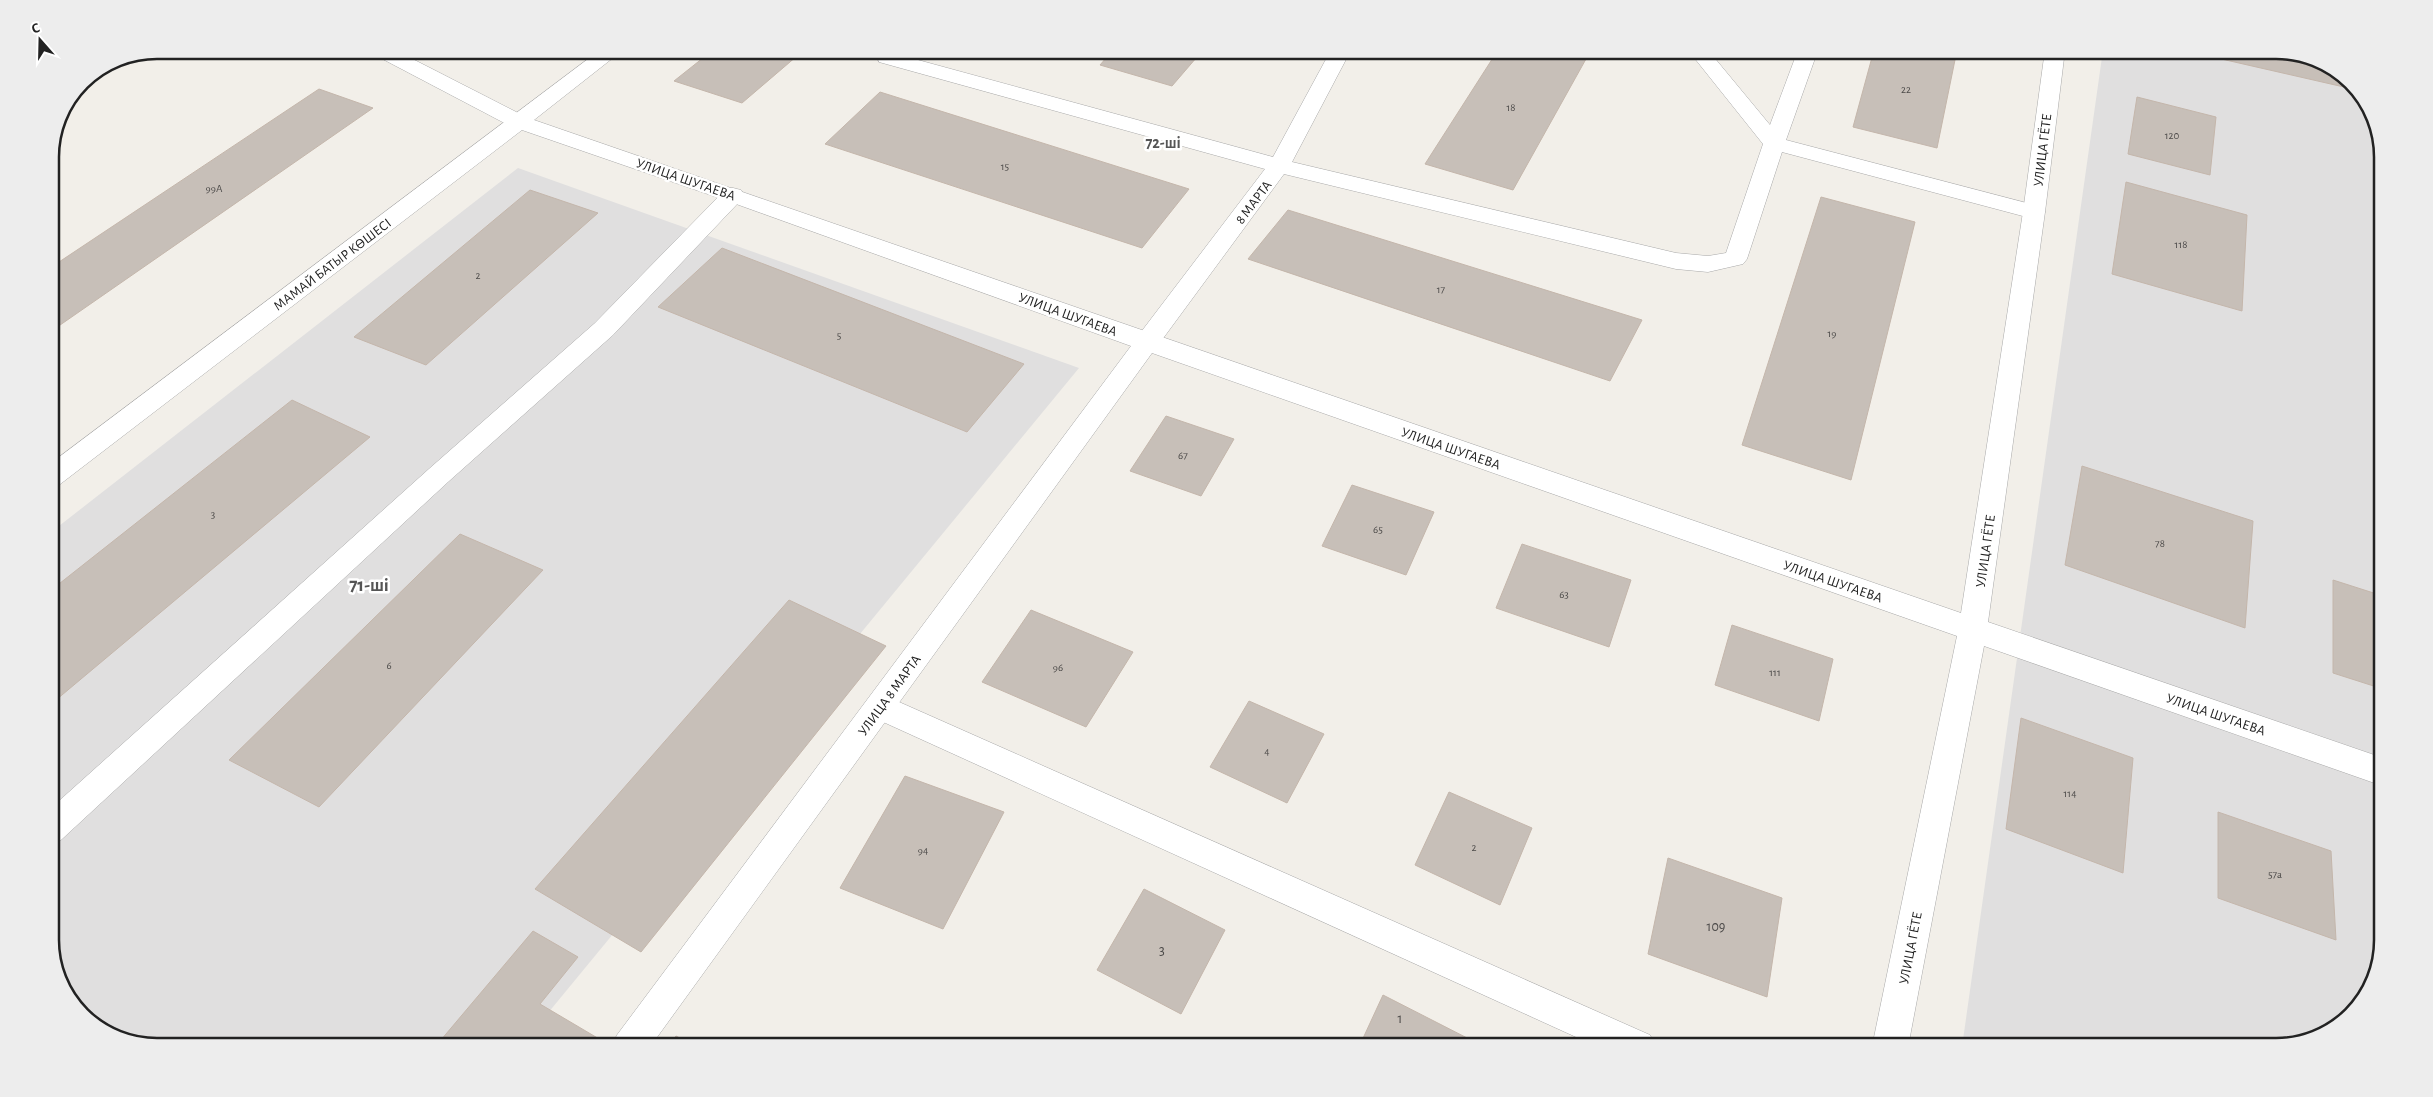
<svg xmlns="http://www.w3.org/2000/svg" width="2433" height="1097" font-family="'Alegreya Sans',sans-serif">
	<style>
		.residential { fill: #e0dfdf }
		.building { fill: #c7bfb8; stroke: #c4b6ab }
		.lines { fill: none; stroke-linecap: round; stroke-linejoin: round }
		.service-casing { stroke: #a9a9a9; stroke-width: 1 }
		.minor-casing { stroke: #a9a9a9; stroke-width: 1 }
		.service { fill: #fff; fill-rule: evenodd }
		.minor { fill: #fff; fill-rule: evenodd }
		.labels { text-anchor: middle; stroke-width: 5; stroke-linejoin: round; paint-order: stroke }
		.number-label { font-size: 11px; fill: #4b4948 }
		.street-label { font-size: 14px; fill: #222; stroke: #fff }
		.near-number-label { font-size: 14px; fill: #4b4948 }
		.far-district-label { font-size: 16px; font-weight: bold; fill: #555; stroke: #fff }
		.district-label { font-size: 19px; font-weight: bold; fill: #555; stroke: #fff }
		.rim { fill: none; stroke: #222; stroke-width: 2.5 }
	</style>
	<rect width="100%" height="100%" fill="#f2efe9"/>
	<!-- residential -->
	<g class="residential">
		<path d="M2103 50H2276L2317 58 2365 97 2383 150V940L2375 981 2336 1029 2277 1047H1962Z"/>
		<path d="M518 168 1079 368 520 1047H157L116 1039 68 1000 50 948V533Z"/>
	</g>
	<!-- building -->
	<g class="building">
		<path d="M428 50H467L455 59Z"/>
		<path d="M713 50H804L742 103 674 81Z"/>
		<path d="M1113 50H1203L1172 86 1100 65Z"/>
		<path d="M1498 50H1591L1513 190 1425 164Z"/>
		<path d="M1874 50H1957L1937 148 1853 127Z"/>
		<path d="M2182 50H2276L2317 58 2357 90Z"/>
		<path d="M319 89 373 108 50 332V268Z"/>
		<path d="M880 92 1189 189 1142 248 825 144Z"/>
		<path d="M2137 97 2216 117 2210 175 2128 154Z"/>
		<path d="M2126 182 2247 215 2242 311 2112 274Z"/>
		<path d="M530 190 598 213 426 365 354 337Z"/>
		<path d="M1821 197 1915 222 1851 480 1742 445Z"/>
		<path d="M1288 210 1642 320 1610 381 1248 259Z"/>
		<path d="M722 248 1024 364 967 432 658 307Z"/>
		<path d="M292 400 370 437 50 705V591Z"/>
		<path d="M1166 416 1234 439 1201 496 1130 471Z"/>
		<path d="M2082 466 2253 521 2245 628 2065 565Z"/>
		<path d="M1352 485 1434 512 1406 575 1322 546Z"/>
		<path d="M460 534 543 570 319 807 229 760Z"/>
		<path d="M1522 544 1631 580 1609 647 1496 608Z"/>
		<path d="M2333 580 2383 596V689L2333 673Z"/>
		<path d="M789 600 886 646 641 952 535 889Z"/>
		<path d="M1031 610 1133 652 1086 727 982 682Z"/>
		<path d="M1732 625 1833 659 1819 721 1715 685Z"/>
		<path d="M1249 701 1324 734 1287 803 1210 767Z"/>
		<path d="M2021 718 2133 758 2123 873 2006 829Z"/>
		<path d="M905 776 1004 812 943 929 840 888Z"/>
		<path d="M1449 792 1532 828 1500 905 1415 865Z"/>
		<path d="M2218 812 2331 851 2336 940 2218 898Z"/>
		<path d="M1668 858 1782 898 1767 997 1648 954Z"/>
		<path d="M1144 889 1225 930 1181 1014 1097 970Z"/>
		<path d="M533 931 578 957 540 1004 606 1043 604 1047H435Z"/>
		<path d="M1383 995 1473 1041 1470 1047H1359Z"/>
		<path d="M676 1036 697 1047H668Z"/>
	</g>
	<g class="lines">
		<!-- service casing -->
		<g class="service-casing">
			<g id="service">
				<path d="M370 50H395L526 117 529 122 526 127 519 128 512 127 373 54Z"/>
				<path d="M875 50H895L896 54 1273 157 1331 50H1351L1292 162 1676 253 1708 256 1726 253 1763 144 1688 50H1708L1770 125 1798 50H1818L1786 140 2042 207 2045 212 2042 217 2034 219 1782 152 1747 259 1743 264 1708 272 1676 269 1284 174 1156 348 1147 351 1138 348 1135 342 1138 336 1265 169 879 62Z"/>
				<path d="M733 188 741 190 744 195 741 200 613 335 448 482 61 840 50 845V809L430 468 595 323 725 190Z"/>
				<path d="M881 694 1650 1035 1656 1047H1598L870 716 866 707 870 698Z"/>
			</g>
		</g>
		<!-- minor casing -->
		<g class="minor-casing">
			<path id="minor" d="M600 50H623L534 120 1961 613 2023 212 2045 50H2065L2045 212 1988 622 2383 758V786L1984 646 1908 1047H1872L1957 636 1152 353 650 1047H611L617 1035 1131 346 725 200 522 130 59 485 50 488V464Z"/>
		</g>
		<!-- service -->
		<use href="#service" class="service"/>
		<!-- minor -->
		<use href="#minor" class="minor"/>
	</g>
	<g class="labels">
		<!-- number labels -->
		<g class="number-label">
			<text x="1906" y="93">22</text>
			<text x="1511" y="111">18</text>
			<text x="2172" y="139">120</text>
			<text x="1005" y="170">15</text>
			<text x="214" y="192">99А</text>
			<text x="2181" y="248">118</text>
			<text x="478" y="279">2</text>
			<text x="1441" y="293">17</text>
			<text x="1832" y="337">19</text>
			<text x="839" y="339">5</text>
			<text x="1183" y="459">67</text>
			<text x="213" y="518">3</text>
			<text x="1378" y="533">65</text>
			<text x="2160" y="547">78</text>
			<text x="1564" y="598">63</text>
			<text x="389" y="669">6</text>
			<text x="1058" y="671">96</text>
			<text x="1775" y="676">111</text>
			<text x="1267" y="755">4</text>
			<text x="2070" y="797">114</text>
			<text x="1474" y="851">2</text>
			<text x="923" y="854">94</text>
			<text x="2275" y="878">57а</text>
		</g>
		<!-- street labels -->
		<g class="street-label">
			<text transform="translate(2042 150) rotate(-83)" y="5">УЛИЦА ГЁТЕ</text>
			<text transform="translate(686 179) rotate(19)" y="5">УЛИЦА ШУГАЕВА</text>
			<text transform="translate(1253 202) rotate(-53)" y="5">8 МАРТА</text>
			<text transform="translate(332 264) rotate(-37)" y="5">МАМАЙ БАТЫР КӨШЕСІ</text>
			<text transform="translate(1068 314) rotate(20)" y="5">УЛИЦА ШУГАЕВА</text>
			<text transform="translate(1451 448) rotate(19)" y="5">УЛИЦА ШУГАЕВА</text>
			<text transform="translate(1985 551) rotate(-82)" y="5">УЛИЦА ГЁТЕ</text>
			<text transform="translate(1833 581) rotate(19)" y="5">УЛИЦА ШУГАЕВА</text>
			<text transform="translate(889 695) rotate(-54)" y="5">УЛИЦА 8 МАРТА</text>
			<text transform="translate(2216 714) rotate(19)" y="5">УЛИЦА ШУГАЕВА</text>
			<text transform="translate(1910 948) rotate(-79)" y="5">УЛИЦА ГЁТЕ</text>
		</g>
		<!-- near-number labels -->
		<g class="near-number-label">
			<text x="1716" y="931">109</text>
			<text x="1162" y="955">3</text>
			<text x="1400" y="1023">1</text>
		</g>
		<!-- far-district labels -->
		<g class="far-district-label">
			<text x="1163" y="148">72-ші</text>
		</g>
		<!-- district labels -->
		<g class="district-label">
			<text x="369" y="591">71-ші</text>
		</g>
	</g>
	<!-- crop -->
	<path d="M0 0H2433V1097H0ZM157 59H2276A98 98 0 0 1 2374 157V940A98 98 0 0 1 2276 1038H157A98 98 0 0 1 59 940V157A98 98 0 0 1 157 59Z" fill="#ededed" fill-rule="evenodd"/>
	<path class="rim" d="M157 59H2276A98 98 0 0 1 2374 157V940A98 98 0 0 1 2276 1038H157A98 98 0 0 1 59 940V157A98 98 0 0 1 157 59Z"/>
	<!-- north arrow -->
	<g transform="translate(40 40) rotate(340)" stroke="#ffffff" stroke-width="4" paint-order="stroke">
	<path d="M0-4L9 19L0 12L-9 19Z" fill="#222222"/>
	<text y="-8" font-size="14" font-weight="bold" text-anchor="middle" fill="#222222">С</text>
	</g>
</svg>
